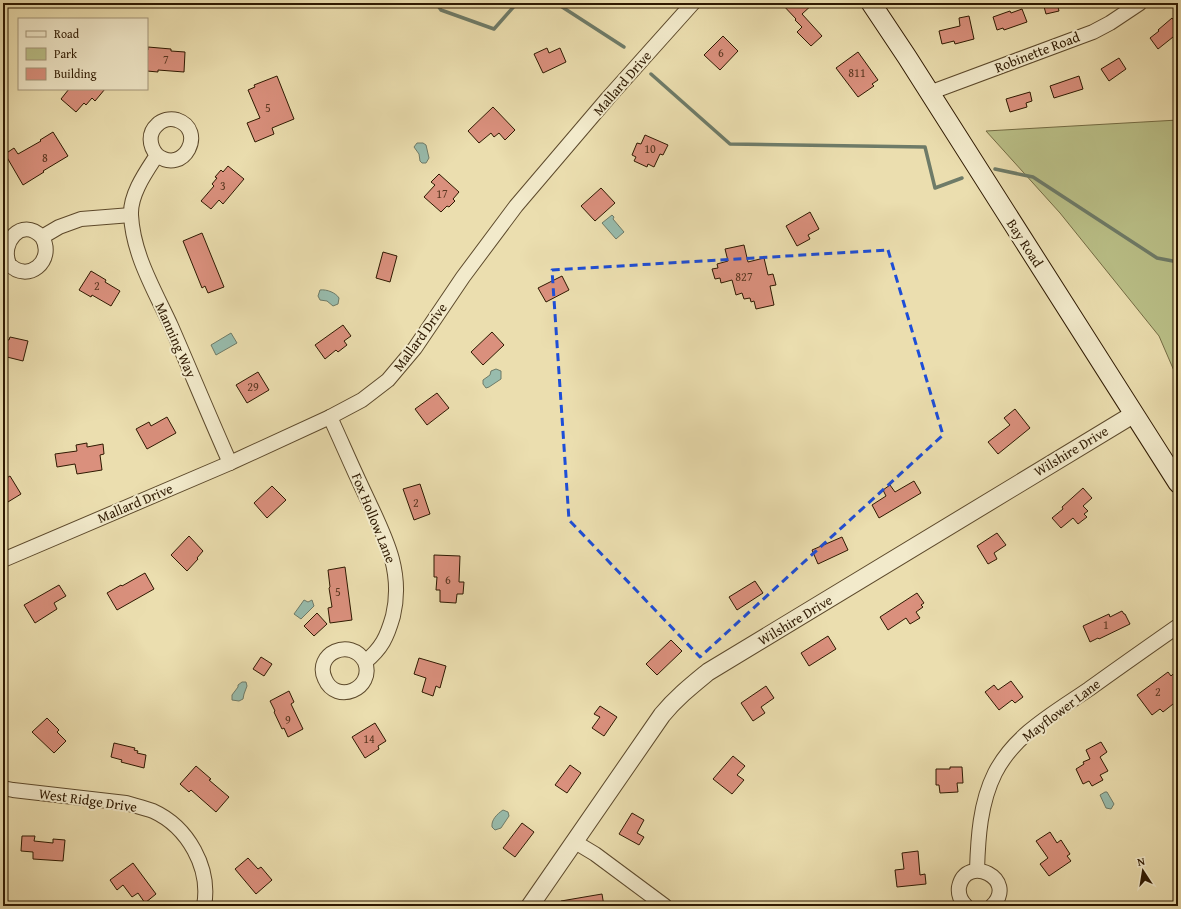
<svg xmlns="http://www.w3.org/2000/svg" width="1181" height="909" font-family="'Gentium Book Plus',serif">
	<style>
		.green { fill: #bac088; stroke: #746c44 }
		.water { fill: #98bcad; stroke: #6e7b68 }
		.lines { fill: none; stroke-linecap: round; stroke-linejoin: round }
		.stream { stroke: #6e7b68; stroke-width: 3.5 }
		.building { fill: #da907d; stroke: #2e1901 }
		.minor-casing { stroke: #5d4a2c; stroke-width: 16 }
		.tertiary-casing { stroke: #5d4a2c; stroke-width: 19 }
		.secondary-casing { stroke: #2e1901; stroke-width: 21 }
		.minor { stroke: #f2eacb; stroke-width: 14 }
		.tertiary { stroke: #f2eacb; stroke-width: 17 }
		.secondary { stroke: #f2eacb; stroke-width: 19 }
		.marked { fill: none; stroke: #1d4ed8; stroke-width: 3; stroke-dasharray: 8 5; stroke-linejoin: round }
		.labels { text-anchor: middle; stroke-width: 4; stroke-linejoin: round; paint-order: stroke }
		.number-label { font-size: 12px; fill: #593720 }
		.street-label { font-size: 14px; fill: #2e1901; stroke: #f2eacb }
	</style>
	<rect width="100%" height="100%" fill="#ebdeaf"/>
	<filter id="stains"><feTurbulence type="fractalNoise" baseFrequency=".005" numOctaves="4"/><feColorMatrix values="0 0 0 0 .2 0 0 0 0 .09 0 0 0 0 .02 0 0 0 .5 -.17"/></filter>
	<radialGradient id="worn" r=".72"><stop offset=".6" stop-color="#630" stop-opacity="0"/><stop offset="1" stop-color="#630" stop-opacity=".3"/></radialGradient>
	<!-- green -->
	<path class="green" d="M1178 120V380L1159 336 1060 213 986 131Z"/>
	<!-- water -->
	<g class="water">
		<path d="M417 143H423L426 145 429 158 426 163H422L420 161 419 154 414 147Z"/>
		<path d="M612 215 614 217 613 219 624 232 616 239 602 223Z"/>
		<path d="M320 290C327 289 336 293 339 298L338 304 333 306 327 301 320 300 318 296Z"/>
		<path d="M231 333 237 343 216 355 211 345Z"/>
		<path d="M496 369 501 371V379L489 387 486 388 483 384V380L490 375 491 371Z"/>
		<path d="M304 600 308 602 312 600 314 606 301 619 294 614Z"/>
		<path d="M242 682H246L247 686 244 694 243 699 239 701 232 700V695L238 687V685Z"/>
		<path d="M1105 792H1107L1114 804 1111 809 1106 808 1100 795Z"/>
		<path d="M503 810 508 812 509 816 501 828 495 830 492 827C491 820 497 814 503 810Z"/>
	</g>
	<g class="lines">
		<!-- stream -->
		<g class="stream">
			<path d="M436 3 441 10 494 29 517 3"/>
			<path d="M556 3 624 47"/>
			<path d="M651 74 730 144 925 147 935 188 962 178"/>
			<path d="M995 169 1033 177 1157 258 1178 262"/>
		</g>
	</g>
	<!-- building -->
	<g class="building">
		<path d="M781 3H814L802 14 822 36 811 46 797 32 802 27 795 20 796 19Z"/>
		<path d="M1043 3H1057L1059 11 1046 14Z"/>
		<path d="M1022 9 1027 22 1004 30 1003 28 997 30 993 17 1010 11 1011 13Z"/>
		<path d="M969 16 974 39 955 44 954 41 942 44 939 31 960 26 959 18Z"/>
		<path d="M1172 18 1178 25V33L1158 49 1150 38 1159 31 1158 30Z"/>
		<path d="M723 36 738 51 720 70 704 55Z"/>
		<path d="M148 47 171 49V51L185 52 184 72 158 70V72L147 71V50H148Z"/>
		<path d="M547 48 549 53 560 48 566 62 543 73 534 54Z"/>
		<path d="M858 52 878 80 872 84 874 86 858 97 836 68Z"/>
		<path d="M1119 58 1126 69 1109 81 1101 69Z"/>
		<path d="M277 76 294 119 272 128 274 134 255 142 247 123 260 118 248 90 255 87 254 85Z"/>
		<path d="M1079 76 1083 89 1054 98 1050 86Z"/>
		<path d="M69 89H105L95 101 92 98 86 105 84 103 76 112 61 99Z"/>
		<path d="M1030 92 1032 101 1026 103 1027 107 1010 112 1006 99Z"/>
		<path d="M493 107 515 130 505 140 499 133 494 137 491 133 479 143 468 131Z"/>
		<path d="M53 132 68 156 43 171 44 172 23 185 5 154 14 148 18 154 41 141 40 140Z"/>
		<path d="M645 135 668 145 663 155 660 154 654 167 648 164 647 167 634 161 636 157 632 155 637 143 641 144Z"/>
		<path d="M228 166 244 179 223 204 219 200 211 209 201 201 214 186 212 184 217 178 215 177 221 170 223 172Z"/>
		<path d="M439 174 459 192 453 199 455 201 449 207 447 206 441 212 424 197 435 185 431 182Z"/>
		<path d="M601 188 615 203 595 221 581 206Z"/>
		<path d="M810 212 819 229 808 235 810 239 797 246 786 226Z"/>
		<path d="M202 233 224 287 208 293 205 286 202 288 183 241Z"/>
		<path d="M744 245 748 262 764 258 768 275 773 274 776 285 770 286 774 305 756 309 754 301 751 302 750 298 744 299 742 293 736 295 732 280 721 283 720 278 715 279 712 269 718 268 717 264 728 261 725 249Z"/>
		<path d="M383 252 397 256 390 282 376 278Z"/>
		<path d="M91 271 106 280 105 282 120 291 111 306 92 295 91 297 79 290Z"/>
		<path d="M562 276 569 290 546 302 538 288Z"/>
		<path d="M343 325 351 336 344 341 347 345 338 352 336 350 325 359 315 345Z"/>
		<path d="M492 332 504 345 483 365 471 352Z"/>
		<path d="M10 337 28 341 23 361 3 356V339L9 340Z"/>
		<path d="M258 372 269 390 247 403 236 385Z"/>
		<path d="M437 393 449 408 427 425 415 409Z"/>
		<path d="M1015 409 1030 428 998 454 988 442 1010 425 1004 418Z"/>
		<path d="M167 417 176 433 147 449 136 429 149 422 151 426Z"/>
		<path d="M87 443V447L103 444 104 454 100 455 102 470 77 474 75 464 57 467 55 454 77 451 76 445Z"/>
		<path d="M10 476 21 494 3 505V480Z"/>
		<path d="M914 481 921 493 879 518 872 505 886 496 883 490 890 485 895 492Z"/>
		<path d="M420 484 430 514 414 520 403 489Z"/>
		<path d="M272 486 286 500 267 518 254 503Z"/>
		<path d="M1083 488 1092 498 1083 506 1088 511 1084 514 1087 517 1078 524 1073 518 1061 528 1052 518 1063 509 1062 507Z"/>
		<path d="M997 533 1006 545 994 553 997 559 988 564 977 546Z"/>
		<path d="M189 536 203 551 197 558 198 559 187 571 171 555Z"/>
		<path d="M842 537 848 550 818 564 812 550Z"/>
		<path d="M434 555 460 556 459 582H464L463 594H457L456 603 440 602V590H436L437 577H434Z"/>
		<path d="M345 567 352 620 330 623 328 608 332 607 329 588 330 587 328 570Z"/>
		<path d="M145 573 154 589 117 610 107 593 121 585 122 586Z"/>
		<path d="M755 581 763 593 737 610 729 597Z"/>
		<path d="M59 585 66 596 54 603 57 609 35 623 24 605Z"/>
		<path d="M917 593 924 603 921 605 923 607 916 612 920 618 910 624 906 618 888 630 880 617Z"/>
		<path d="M1122 611 1124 614H1125L1130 624 1099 639 1098 638 1090 642 1083 626 1109 614 1110 617Z"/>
		<path d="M317 613 327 624 314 636 304 626Z"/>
		<path d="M828 636 836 649 809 666 801 653Z"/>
		<path d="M671 640 682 651 657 675 646 664Z"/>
		<path d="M261 657 272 664 264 676 253 669Z"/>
		<path d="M419 658 446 666 440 688 436 686 433 696 422 692 426 678 414 674Z"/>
		<path d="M1168 672 1171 676 1173 674 1178 680V700L1163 712 1160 709 1152 715 1137 695Z"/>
		<path d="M1011 681 1023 697 1015 703 1012 700 999 710 985 692 994 685 998 690Z"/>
		<path d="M766 686 774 698 761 707 765 713 753 721 741 703Z"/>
		<path d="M289 691 294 702 291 704 303 729 288 737 284 728 282 729 274 712 275 711 270 701Z"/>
		<path d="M600 706 617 717 604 736 592 728 600 717 594 714Z"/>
		<path d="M47 718 59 730 57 732 66 741 54 753 32 732Z"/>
		<path d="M375 723 386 741 378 746 379 749 365 758 352 737Z"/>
		<path d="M1101 742 1107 752 1100 757 1108 771 1100 775 1103 780 1092 786 1089 781 1083 784 1076 769 1084 764 1083 762 1090 759 1086 750Z"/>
		<path d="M114 743 135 748 134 750 138 751 137 753 146 755 144 768 121 762 122 760 111 757Z"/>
		<path d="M733 756 745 766 737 775 744 780 732 794 713 779Z"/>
		<path d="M570 765 581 773 567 793 555 785Z"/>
		<path d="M196 766 211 779 209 780 229 797 216 812 191 790 189 792 180 784Z"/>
		<path d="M950 767H962L963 783H957L958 792 940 793 939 785H936V769H950Z"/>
		<path d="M632 813 644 820 637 833 644 837 639 845 619 834Z"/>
		<path d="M522 823 534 832 515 857 503 848Z"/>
		<path d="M1050 832 1057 843 1061 840 1070 854 1067 856 1071 861 1049 876 1040 864 1048 858 1036 841Z"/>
		<path d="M22 836H35L34 841 53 843V839L65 840 63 861 33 859V852L21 851Z"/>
		<path d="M918 851 920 875 925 874 926 884 897 887 895 870 904 869 902 853Z"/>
		<path d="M248 858 258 869 261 867 272 880 256 894 235 869Z"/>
		<path d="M133 863 156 894 145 903 138 893 132 897 123 885 117 890 110 880Z"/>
		<path d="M602 894 604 906H561V901Z"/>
	</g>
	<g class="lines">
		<!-- minor casing -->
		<g class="minor-casing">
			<g id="minor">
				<path d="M929 93 1093 32 1110 23 1140 3"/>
				<path d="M157 155C184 176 207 130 177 120 170 118 162 120 157 125 148 133 149 146 157 155 146 172 130 194 131 215 133 255 155 291 171 326 191 372 210 418 230 463"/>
				<path d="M42 237C21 216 0 243 9 264 27 284 56 261 42 237L59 227 81 219 131 215"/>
				<path d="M330 417C342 443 353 469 365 494 384 535 404 570 393 616 387 637 382 648 365 662 351 636 313 654 325 679 336 705 375 689 365 662"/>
				<path d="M3 560 230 463 330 417 362 400 388 380 415 348 463 277 516 206 608 98 693 3"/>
				<path d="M3 788 13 790 126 803C136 806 145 808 153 811 188 827 211 868 204 906"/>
				<path d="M575 842 595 854 665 906"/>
				<path d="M977 870C978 838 980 803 995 773 1015 734 1054 713 1089 689 1118 668 1148 647 1178 626"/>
				<path d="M966 906C961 901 958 894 959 887 966 853 1019 879 992 906"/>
			</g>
		</g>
		<!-- tertiary casing -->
		<g class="tertiary-casing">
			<path id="tertiary" d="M530 906 662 715C676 698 691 686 708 672L1134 414"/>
		</g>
		<!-- secondary casing -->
		<g class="secondary-casing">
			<path id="secondary" d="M871 3 907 57 1178 483"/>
		</g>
		<!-- minor -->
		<use href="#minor" class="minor"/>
		<!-- tertiary -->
		<use href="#tertiary" class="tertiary"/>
		<!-- secondary -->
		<use href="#secondary" class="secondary"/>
	</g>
	<!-- marked area -->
	<path class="marked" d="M888 250 943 435 700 657 569 520 552 270Z"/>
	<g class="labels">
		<!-- number labels -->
		<g class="number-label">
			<text x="721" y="57">6</text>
			<text x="166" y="64">7</text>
			<text x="857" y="77">811</text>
			<text x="268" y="112">5</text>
			<text x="650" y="153">10</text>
			<text x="45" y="162">8</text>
			<text x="223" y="190">3</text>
			<text x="442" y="198">17</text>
			<text x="744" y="281">827</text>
			<text x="97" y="290">2</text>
			<text x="253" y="391">29</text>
			<text x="416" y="507">2</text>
			<text x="448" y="584">6</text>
			<text x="338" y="596">5</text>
			<text x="1106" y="629">1</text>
			<text x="1158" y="696">2</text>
			<text x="288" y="724">9</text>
			<text x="369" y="743">14</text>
		</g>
		<!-- street labels -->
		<g class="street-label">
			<text transform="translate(1037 52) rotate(-21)" y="5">Robinette Road</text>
			<text transform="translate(622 83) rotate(-49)" y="5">Mallard Drive</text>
			<text transform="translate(1025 243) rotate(57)" y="5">Bay Road</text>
			<text transform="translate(420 337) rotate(-54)" y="5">Mallard Drive</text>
			<text transform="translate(176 340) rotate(66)" y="5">Manning Way</text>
			<text transform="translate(1071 451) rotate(-31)" y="5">Wilshire Drive</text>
			<text transform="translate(135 503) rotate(-23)" y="5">Mallard Drive</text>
			<text transform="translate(374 518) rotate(68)" y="5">Fox Hollow Lane</text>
			<text transform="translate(795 620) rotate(-31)" y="5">Wilshire Drive</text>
			<text transform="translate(1061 710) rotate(-37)" y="5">Mayflower Lane</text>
			<text transform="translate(88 800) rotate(8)" y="5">West Ridge Drive</text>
		</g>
	</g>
	<!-- margin -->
	<rect width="1181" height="909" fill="none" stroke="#ebdeaf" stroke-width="16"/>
	<rect x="4" y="4" width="1173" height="901" fill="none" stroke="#2e1901" stroke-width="2"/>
	<rect x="8" y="8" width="1165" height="893" fill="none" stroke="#2e1901"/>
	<!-- legend -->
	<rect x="18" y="18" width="130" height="72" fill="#f2eacb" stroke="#a4967a"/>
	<rect x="26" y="31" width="20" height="6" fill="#f2eacb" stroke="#a4967a"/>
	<text x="54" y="38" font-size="12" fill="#2e1901">Road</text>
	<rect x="26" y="48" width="20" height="12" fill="#bac088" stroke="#a4967a"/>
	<text x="54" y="58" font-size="12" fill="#2e1901">Park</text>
	<rect x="26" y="68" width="20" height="12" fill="#da907d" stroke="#a4967a"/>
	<text x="54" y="78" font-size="12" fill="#2e1901">Building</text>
	<!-- north arrow -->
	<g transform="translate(1143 871) rotate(348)" stroke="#f2eacb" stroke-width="3" paint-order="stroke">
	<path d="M0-3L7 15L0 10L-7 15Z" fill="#2e1901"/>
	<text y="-6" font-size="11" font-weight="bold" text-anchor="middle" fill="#2e1901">N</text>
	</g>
	<rect width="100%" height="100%" filter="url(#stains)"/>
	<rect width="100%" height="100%" fill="url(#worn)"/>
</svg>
